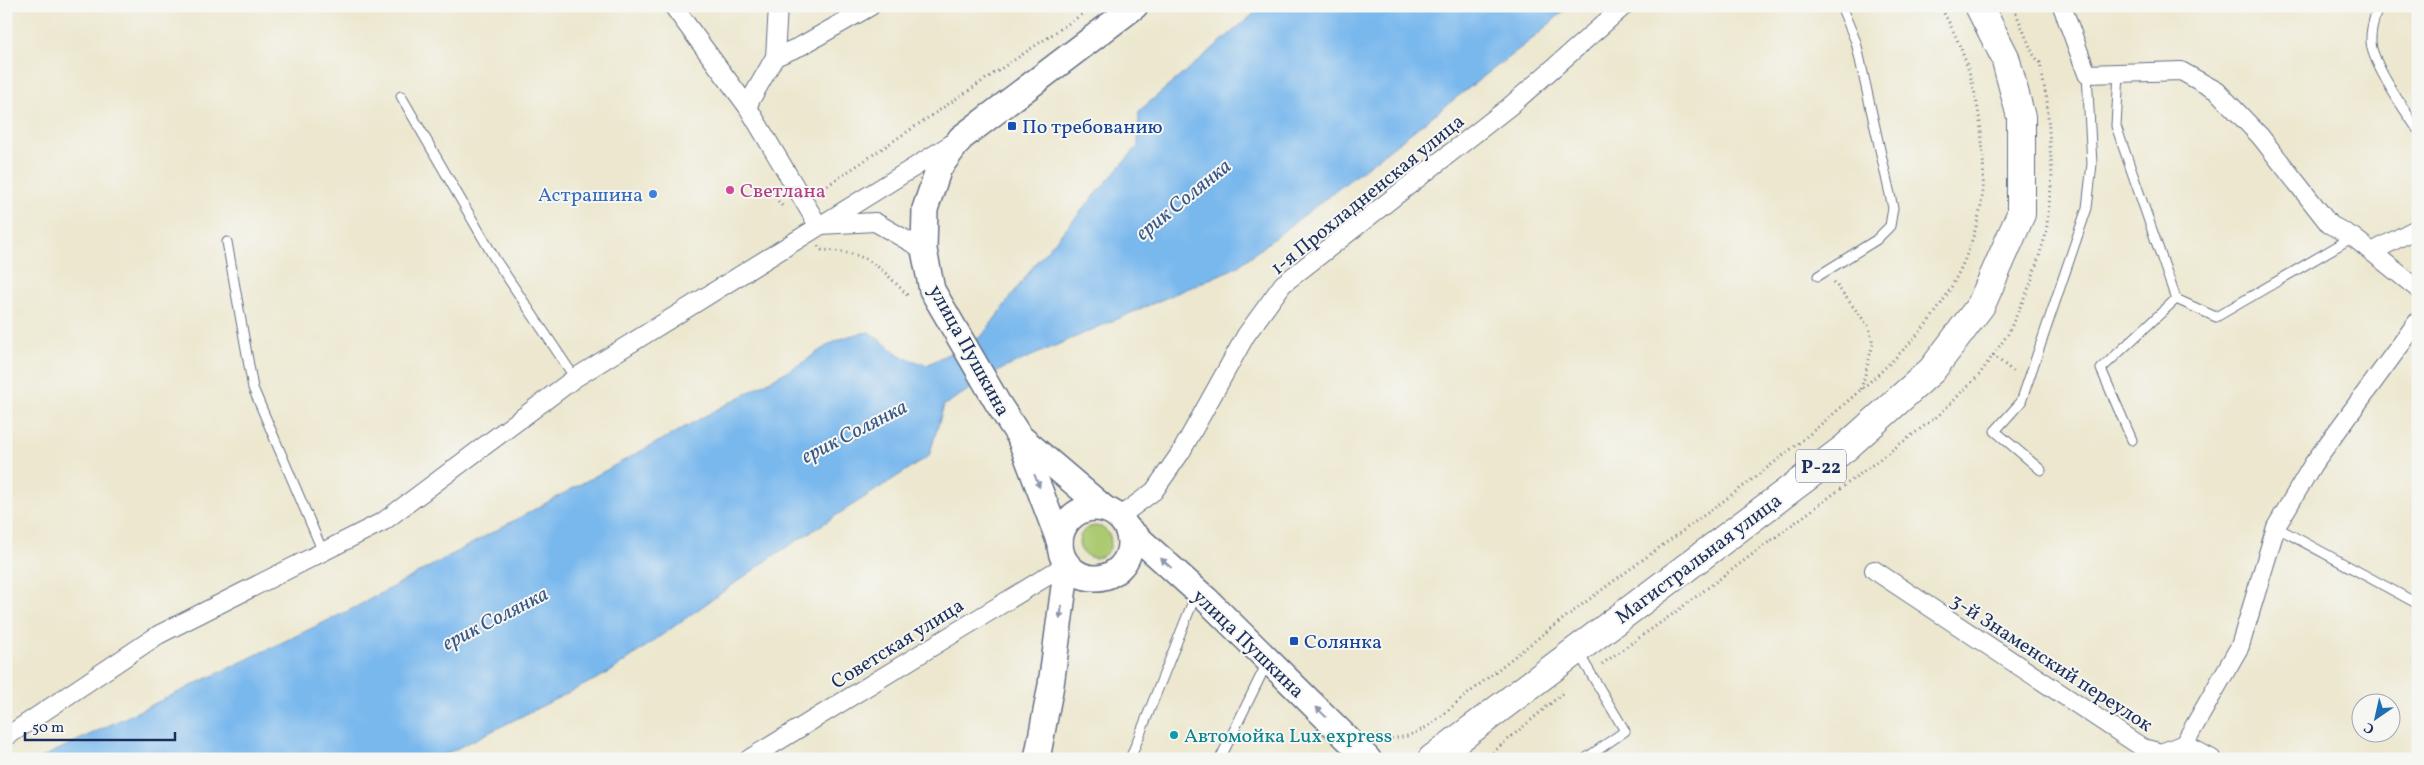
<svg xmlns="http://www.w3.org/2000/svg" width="2424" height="765" font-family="Vollkorn,serif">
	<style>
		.green { fill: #abca71; stroke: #637c68 }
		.water { fill: #79b8ed; stroke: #4a74a6 }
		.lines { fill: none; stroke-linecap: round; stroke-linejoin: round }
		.lane-casing { stroke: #646f85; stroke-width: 11 }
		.street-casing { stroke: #646f85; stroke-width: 20 }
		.secondary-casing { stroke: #646f85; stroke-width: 28 }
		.highway-casing { stroke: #646f85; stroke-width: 30 }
		.path { stroke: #646f85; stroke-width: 3; stroke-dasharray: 1 4; stroke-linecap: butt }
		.lane { stroke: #fff; stroke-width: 9 }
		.street { stroke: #fff; stroke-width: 18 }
		.secondary { stroke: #fff; stroke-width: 25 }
		.highway { stroke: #fff; stroke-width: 28 }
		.oneway { fill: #8d97ae }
		.transit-dot { fill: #1a4fb4; stroke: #f6f6f2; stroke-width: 2 }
		.hotel-dot { fill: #d1479c; stroke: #f6f6f2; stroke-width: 2 }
		.shop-dot { fill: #3f7fe0; stroke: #f6f6f2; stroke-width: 2 }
		.culture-dot { fill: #0f9aa8; stroke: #f6f6f2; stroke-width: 2 }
		.labels { text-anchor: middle; stroke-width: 4; stroke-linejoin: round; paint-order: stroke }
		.shield { fill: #f6f6f2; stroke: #5d6b8a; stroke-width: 1 }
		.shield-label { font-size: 19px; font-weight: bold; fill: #1b2f5e }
		.transit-label { font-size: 20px; fill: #164399; stroke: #f6f6f2; text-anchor: start }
		.hotel-label { font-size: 20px; fill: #b23c85; stroke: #f6f6f2; text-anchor: start }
		.shop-label { font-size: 20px; fill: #366cbe; stroke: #f6f6f2; text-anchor: end }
		.street-label { font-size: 20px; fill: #1b2f5e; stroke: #f6f6f2 }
		.culture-label { font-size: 20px; fill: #0d838f; stroke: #f6f6f2; text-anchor: start }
		.water-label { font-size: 21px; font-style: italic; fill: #375889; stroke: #f6f6f2 }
	</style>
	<rect width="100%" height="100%" fill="#f6f6f2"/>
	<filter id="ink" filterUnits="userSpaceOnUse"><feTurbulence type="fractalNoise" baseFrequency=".02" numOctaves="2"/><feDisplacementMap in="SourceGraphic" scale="10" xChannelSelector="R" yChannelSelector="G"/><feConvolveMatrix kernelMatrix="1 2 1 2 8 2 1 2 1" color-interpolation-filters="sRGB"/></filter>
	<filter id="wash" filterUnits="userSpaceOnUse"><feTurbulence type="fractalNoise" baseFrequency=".0096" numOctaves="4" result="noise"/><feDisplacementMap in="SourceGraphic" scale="20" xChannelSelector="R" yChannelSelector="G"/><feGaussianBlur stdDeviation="1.12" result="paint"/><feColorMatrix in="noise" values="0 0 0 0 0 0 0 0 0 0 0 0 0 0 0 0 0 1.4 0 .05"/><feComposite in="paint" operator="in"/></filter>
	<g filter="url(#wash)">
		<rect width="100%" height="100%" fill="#ece7ce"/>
		<!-- green -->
		<circle class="green" cx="1095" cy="542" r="16"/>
		<!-- water -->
		<path class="water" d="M1263 6H1569L1536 36 1237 267 1004 368 944 405 929 456 776 554 610 672 436 759H39L354 608 804 362C826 345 840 336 869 332L902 357 927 365 982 336 1035 264 1138 146 1139 111Z"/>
	</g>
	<g filter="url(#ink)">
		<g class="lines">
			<!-- lane casing -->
			<g class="lane-casing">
				<g id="lane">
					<path d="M2379 6C2373 19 2368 38 2373 52 2381 76 2403 108 2418 130"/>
					<path d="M2119 73 2116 126 2176 299 2216 317 2353 237"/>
					<path d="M401 96 495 259 575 378"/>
					<path d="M227 242 253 388 323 552"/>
					<path d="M1818 276 1876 240 1890 226 1893 208 1856 42 1841 6"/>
					<path d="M2132 440 2101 369 2176 299"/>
					<path d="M2041 470 1995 431 2021 402 2087 208 2092 164 2087 74"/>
					<path d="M2276 527 2418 604"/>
					<path d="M1578 652 1625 731 1585 759"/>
					<path d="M1130 759 1196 594"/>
					<path d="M1220 759 1267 663"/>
				</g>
			</g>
			<!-- street casing -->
			<g class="street-casing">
				<g id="street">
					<path d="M673 6 747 106 818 225"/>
					<path d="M2062 6 2087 74 2181 71 2217 91 2260 136 2329 224 2353 237 2418 289"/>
					<path d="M775 57 801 46 871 6"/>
					<path d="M747 106 775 57 778 6"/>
					<path d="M821 225 875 222 924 250"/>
					<path d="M2372 252 2418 228"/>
					<path d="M1119 517 1154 491 1181 452 1246 335 1283 284 1509 107 1624 6"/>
					<path d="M1874 570 2143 748 2161 753 2184 744 2212 759"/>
					<path d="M6 737 158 635 384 521 575 378 953 143"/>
					<path d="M2184 744 2240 646 2276 527 2313 464 2418 321"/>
					<path d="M749 759 1067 564"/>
				</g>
			</g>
			<!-- secondary casing -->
			<g class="secondary-casing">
				<g id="secondary">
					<path d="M1021 441 1060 543"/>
					<circle cx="1095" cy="543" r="35"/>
					<path d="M1105 509 1019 436 997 402 932 290 924 250 925 209 939 168 961 138 1135 6"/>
					<path d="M1128 529 1206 599 1368 759"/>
					<path d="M1037 759 1051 685 1067 564"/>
				</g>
			</g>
			<!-- highway casing -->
			<g class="highway-casing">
				<path id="highway" d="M1432 759 1845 448 1932 370 1981 305 2021 214V117L2005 57 1979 6"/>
			</g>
			<!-- path -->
			<g class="path">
				<path d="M765 186 784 208"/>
				<path d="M819 191 1090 9"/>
				<path d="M818 246 822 250C869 252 879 266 910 298"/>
				<path d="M1834 282 1869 327 1873 344 1861 390"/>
				<path d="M1993 355 2015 373"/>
				<path d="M1602 664 1670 616 1939 415 1979 375 2008 334 2030 285 2046 234 2052 176 2047 101 2040 63 2033 54 2013 6"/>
				<path d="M1377 736 1390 739 1408 736 1429 726C1505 662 1583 603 1663 545 1727 499 1790 453 1849 400 1879 374 1908 348 1932 317 1953 289 1970 253 1978 219 1985 194 1984 167 1982 141 1978 92 1965 49 1940 6"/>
				<path d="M1485 759 1563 693"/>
			</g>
			<!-- lane -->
			<use href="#lane" class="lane"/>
			<!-- street -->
			<use href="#street" class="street"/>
			<!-- secondary -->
			<use href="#secondary" class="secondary"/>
			<!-- highway -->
			<use href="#highway" class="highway"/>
		</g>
		<!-- one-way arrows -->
		<defs><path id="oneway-solid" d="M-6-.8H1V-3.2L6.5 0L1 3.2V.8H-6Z" transform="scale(1.25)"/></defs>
		<g class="oneway">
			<use href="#oneway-solid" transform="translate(1037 481) rotate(68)"/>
			<use href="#oneway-solid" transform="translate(1166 563) rotate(-138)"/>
			<use href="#oneway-solid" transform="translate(1061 612) rotate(98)"/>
			<use href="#oneway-solid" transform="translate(1321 712) rotate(-135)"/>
		</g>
	</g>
	<!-- markers -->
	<g class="transit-dot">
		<rect x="1007" y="121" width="10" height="10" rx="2.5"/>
		<rect x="1289" y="636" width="10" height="10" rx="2.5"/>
	</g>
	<circle class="hotel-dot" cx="730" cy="190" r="5"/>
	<circle class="shop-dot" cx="653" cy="194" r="5"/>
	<circle class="culture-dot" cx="1174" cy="735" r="5"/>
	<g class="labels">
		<!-- shield labels -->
		<rect class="shield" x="1796" y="449.5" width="50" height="33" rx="4"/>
		<g class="shield-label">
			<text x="1821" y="473">Р-22</text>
		</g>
		<!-- transit labels -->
		<g class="transit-label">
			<text x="1022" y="133">По требованию</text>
			<text x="1304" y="648">Солянка</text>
		</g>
		<!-- hotel labels -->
		<g class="hotel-label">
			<text x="740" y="197">Светлана</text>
		</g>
		<!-- shop labels -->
		<g class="shop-label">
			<text x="643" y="201">Астрашина</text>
		</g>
		<!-- street labels -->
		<g class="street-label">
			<text transform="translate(1367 194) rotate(-39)" y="7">1-я Прохладненская улица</text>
			<text transform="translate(970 350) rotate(61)" y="7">улица Пушкина</text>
			<text transform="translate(1698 558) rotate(-37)" y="7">Магистральная улица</text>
			<text transform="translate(897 643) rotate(-32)" y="7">Советская улица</text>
			<text transform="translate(1249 643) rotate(44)" y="7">улица Пушкина</text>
			<text transform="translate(2052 662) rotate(33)" y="7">3-й Знаменский переулок</text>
		</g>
		<!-- culture labels -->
		<g class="culture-label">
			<text x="1184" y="742">Автомойка Lux express</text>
		</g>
		<!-- water labels -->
		<g class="water-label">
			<text transform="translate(1183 199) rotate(-39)" y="7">ерик Солянка</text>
			<text transform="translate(854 431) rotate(-27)" y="7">ерик Солянка</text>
			<text transform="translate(495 618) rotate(-27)" y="7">ерик Солянка</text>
		</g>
	</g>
	<!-- margin -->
	<rect width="2424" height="765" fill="none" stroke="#f6f6f2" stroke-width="25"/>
	<!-- north arrow -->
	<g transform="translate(2376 718) rotate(214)"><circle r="24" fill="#f6f6f2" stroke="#9ea6b7"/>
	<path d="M0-4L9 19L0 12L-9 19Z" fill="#1f6fb2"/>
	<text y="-8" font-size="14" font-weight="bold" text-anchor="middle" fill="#1b2f5e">С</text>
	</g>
	<!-- scale -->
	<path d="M25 732v8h150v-8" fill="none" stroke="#1b2f5e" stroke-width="2.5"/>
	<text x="32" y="732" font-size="15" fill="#1b2f5e" stroke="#f6f6f2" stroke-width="4" paint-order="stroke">50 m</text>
</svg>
